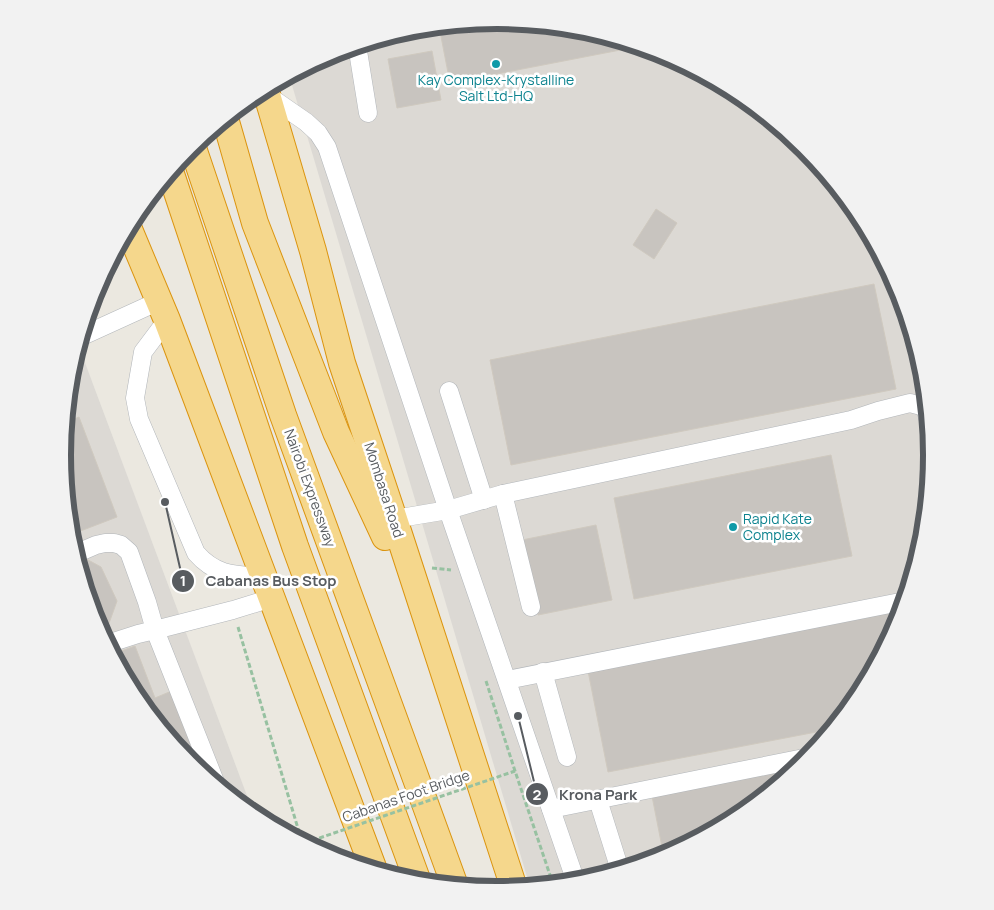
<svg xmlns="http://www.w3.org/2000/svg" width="994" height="910" font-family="Manrope,sans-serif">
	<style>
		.industrial { fill: #dcd9d4 }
		.building { fill: #c8c4bf; stroke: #cfc9bf }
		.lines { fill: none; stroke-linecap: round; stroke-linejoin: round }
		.minor-casing { stroke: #b2b6ba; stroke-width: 19 }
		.highway-casing { stroke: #db940f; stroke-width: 28 }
		.path { stroke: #97c1a1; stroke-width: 3; stroke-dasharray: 5 2.5; stroke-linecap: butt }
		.minor { stroke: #fff; stroke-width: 18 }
		.highway { stroke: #f5d78c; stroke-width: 26 }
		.path-bridge { stroke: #97c1a1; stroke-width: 3; stroke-dasharray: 5 2.5; stroke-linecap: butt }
		.culture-dot { fill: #0f9aa8; stroke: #fff; stroke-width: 2 }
		.labels { text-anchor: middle; stroke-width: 5; stroke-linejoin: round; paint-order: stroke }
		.culture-label { font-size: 14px; fill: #0d838f; stroke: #fff }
		.street-label { font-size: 14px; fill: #585c60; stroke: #fff }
		.rim { fill: none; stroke: #585c60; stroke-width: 6 }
		.leader { fill: none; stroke: #585c60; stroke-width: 2 }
		.callout-dot { fill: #585c60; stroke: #fff; stroke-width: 2 }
		.mark-label { font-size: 15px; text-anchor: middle; font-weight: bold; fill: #fff }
		.callout-label { font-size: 15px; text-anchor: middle; font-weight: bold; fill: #585c60; stroke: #fff; stroke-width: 5; stroke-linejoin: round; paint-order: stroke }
	</style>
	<rect width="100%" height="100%" fill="#ebe8e0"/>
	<!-- industrial -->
	<g class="industrial">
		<path d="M497 20 582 28 664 53 739 93 805 148 859 214 899 289 924 370 932 455 924 540 899 622 859 697 804 763 738 817 663 857 582 882 530 887 289 75 331 53 412 28Z"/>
		<path d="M78 344 255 817 189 762 135 696 95 621 70 540 62 455 70 370Z"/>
	</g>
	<!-- building -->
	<g class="building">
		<path d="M497 20 582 28 641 46 450 83 439 26Z"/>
		<path d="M421 27 422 34 377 44 376 39 412 28Z"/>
		<path d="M432 51 441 100 397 108 388 59Z"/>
		<path d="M656 209 677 223 654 259 633 245Z"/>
		<path d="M874 284 896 389 511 465 490 360Z"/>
		<path d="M79 417 117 517 70 535 62 455 65 423Z"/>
		<path d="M831 455 852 556 634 599 614 498Z"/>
		<path d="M596 525 612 600 538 615 522 540Z"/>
		<path d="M79 555 101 567 117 601 108 626 99 629 95 621 76 557Z"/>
		<path d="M904 605 899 622 859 697 832 729 608 772 587 666Z"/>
		<path d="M135 646 155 698 174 690 208 778 189 762 135 696 113 654Z"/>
		<path d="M804 763 738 817 664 857 651 791Z"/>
	</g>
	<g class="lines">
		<!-- minor casing -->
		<g class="minor-casing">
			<g id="minor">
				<path d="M357 45 368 113"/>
				<path d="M267 95 306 122 318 133 327 147 448 510 576 882"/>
				<path d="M167 320 143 352 135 398 139 419 196 553C216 576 235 575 264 577"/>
				<path d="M80 337 159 301"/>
				<path d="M449 391 484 500"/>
				<path d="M931 448 932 458"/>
				<path d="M503 494 531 607"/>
				<path d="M394 519 448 510 503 494 851 420 878 411 910 403 925 407 928 418"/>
				<path d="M75 554 96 545 105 543H114L121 545 129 552 147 602 155 630 138 634 107 644"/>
				<path d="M543 672 567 757"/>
				<path d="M507 680 905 601"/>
				<path d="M216 784 155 630 233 610 272 598"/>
				<path d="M598 800 620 870"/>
				<path d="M551 809 809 757"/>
			</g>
		</g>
		<!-- highway casing -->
		<g class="highway-casing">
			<g id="highway">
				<path d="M265 88 313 251 342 363 394 519 514 888"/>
				<path d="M225 118 255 223 336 432 385 537"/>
				<path d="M192 145 283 415 411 765 455 886"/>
				<path d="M170 171 295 546 418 882"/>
				<path d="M128 227 167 320 374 870"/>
			</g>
		</g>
		<!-- path -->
		<g class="path">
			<path d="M432 568 451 570"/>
			<path d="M238 627 302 842"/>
			<path d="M486 681 515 771 553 884"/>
		</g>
		<!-- minor -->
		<use href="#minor" class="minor"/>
		<!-- highway -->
		<use href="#highway" class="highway"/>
		<!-- path-bridge -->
		<path class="path-bridge" d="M305 843 515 771"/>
	</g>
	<!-- markers -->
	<g class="culture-dot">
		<circle cx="496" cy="64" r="5"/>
		<circle cx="733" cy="527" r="5"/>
	</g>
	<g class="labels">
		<!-- culture labels -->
		<g class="culture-label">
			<text x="496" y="85">Kay Complex-Krystalline<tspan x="496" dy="16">Salt Ltd-HQ</tspan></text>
			<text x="743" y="524" text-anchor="start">Rapid Kate<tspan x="743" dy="16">Complex</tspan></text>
		</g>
		<!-- street labels -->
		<g class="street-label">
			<text transform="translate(310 488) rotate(70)" y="5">Nairobi Expressway</text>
			<text transform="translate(384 490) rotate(72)" y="5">Mombasa Road</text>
			<text transform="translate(406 796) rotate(-19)" y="5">Cabanas Foot Bridge</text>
		</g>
	</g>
	<!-- crop -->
	<path d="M0 0H994V910H0ZM71 455a426 426 0 1 1 852 0a426 426 0 1 1-852 0Z" fill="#f2f2f2" fill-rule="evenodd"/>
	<path class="rim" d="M71 455a426 426 0 1 1 852 0a426 426 0 1 1-852 0Z"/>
	<!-- callouts -->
	<path class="leader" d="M165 502L183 581M518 716L537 794"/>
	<g class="callout-dot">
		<circle cx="165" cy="502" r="5"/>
		<circle cx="518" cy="716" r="5"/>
		<circle cx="183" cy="581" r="12"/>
		<circle cx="537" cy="794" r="12"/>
	</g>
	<g class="mark-label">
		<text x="183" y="586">1</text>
		<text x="537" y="800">2</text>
	</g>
	<g class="callout-label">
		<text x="271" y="586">Cabanas Bus Stop</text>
		<text x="598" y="800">Krona Park</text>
	</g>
</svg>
